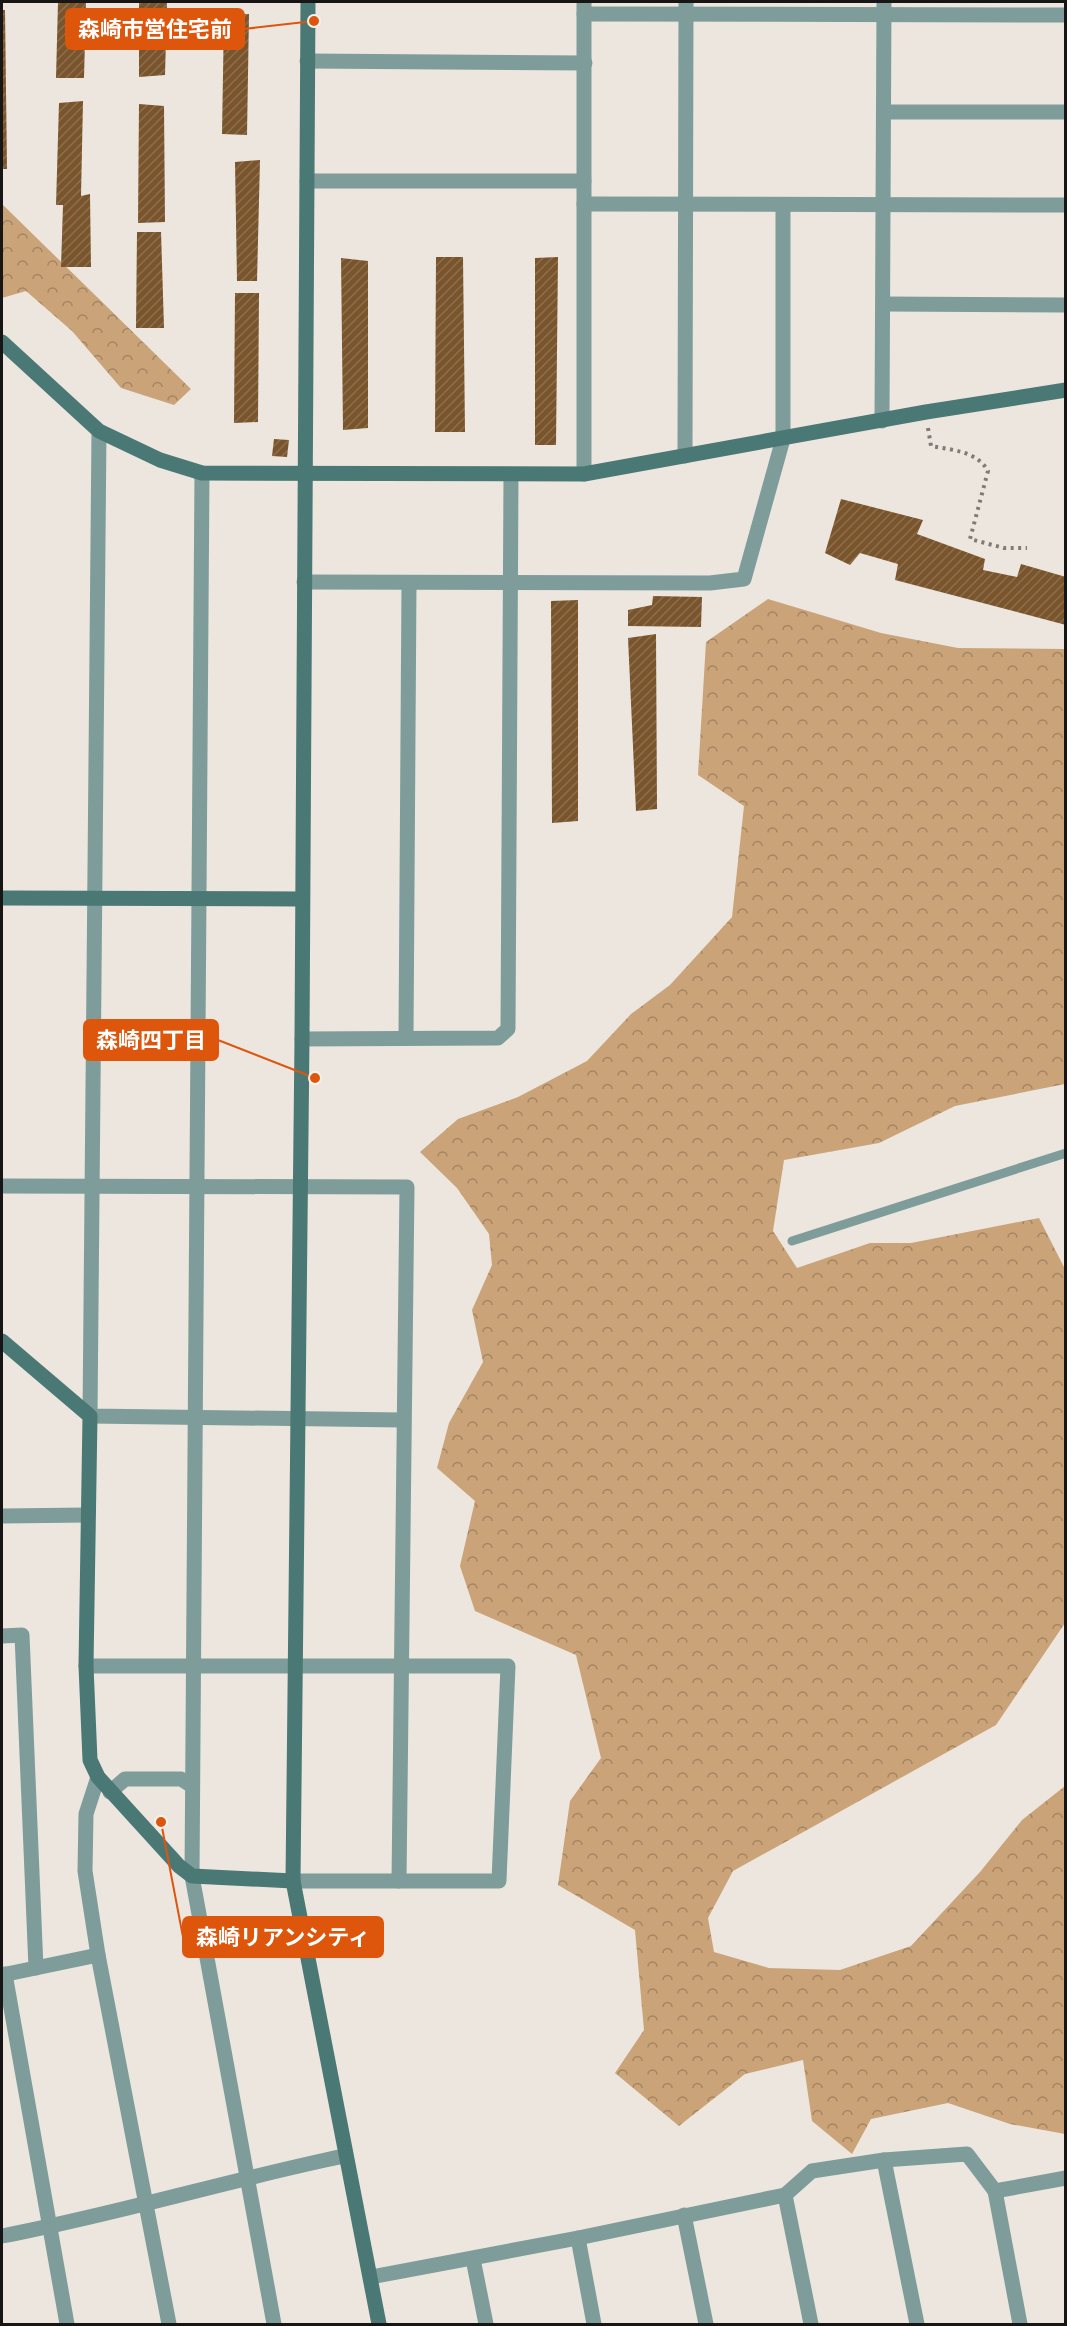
<svg xmlns="http://www.w3.org/2000/svg" width="1067" height="2326" font-family="Signika,'Noto Sans JP',sans-serif">
	<style>
		.forest { fill: url(#forest-crowns) }
		.building { fill: url(#building-hatch) }
		.lines { fill: none; stroke-linecap: round; stroke-linejoin: round }
		.path { stroke: #7f7b77; stroke-width: 4; stroke-dasharray: 3 4.5; stroke-linecap: butt }
		.lane { stroke: #7e9d9a; stroke-width: 9 }
		.street { stroke: #7e9d9a; stroke-width: 15 }
		.secondary { stroke: #4a7875; stroke-width: 15 }
		.leader { fill: none; stroke: #de560c; stroke-width: 2 }
		.callout-dot { fill: #de560c; stroke: #f9f3ec; stroke-width: 2 }
		.callout { fill: #de560c; stroke: #de560c; stroke-width: 2 }
		.callout-label { font-size: 22px; text-anchor: middle; font-weight: bold; fill: #fff }
	</style>
	<defs>
		<pattern id="forest-crowns" width="20" height="18" patternUnits="userSpaceOnUse" patternTransform="scale(1.5)"><rect width="20" height="18" fill="#cba378"/><path d="M2 6a3 3 0 1 1 6 0M12 15a3 3 0 1 1 6 0" fill="none" stroke="#a48461"/></pattern>
		<pattern id="building-hatch" width="6" height="6" patternUnits="userSpaceOnUse" patternTransform="scale(1.5)"><rect width="6" height="6" fill="#7a552c"/><path d="M-1 1l2-2M0 6l6-6M5 7l2-2" fill="none" stroke="#8a6e4f"/></pattern>
	</defs>
	<rect width="100%" height="100%" fill="#ece6df"/>
	<!-- forest -->
	<g class="forest">
		<path d="M2 204 191 389 174 405 121 388 72 331 26 291 2 298Z"/>
		<path d="M768 599 881 633 958 648 1065 649V1084L955 1106 879 1143 784 1160 773 1231 797 1268 870 1243H911L1039 1218 1065 1269V1623L996 1725 733 1871 708 1918 714 1952 769 1968 840 1970 911 1946 980 1872 1022 1820 1065 1786V2134L1010 2124 948 2103 871 2119 852 2154 812 2121 803 2060 745 2074 679 2126 615 2073 644 2030 635 1930 558 1885 570 1801 601 1758 576 1655 475 1611 460 1566 475 1501 437 1468 449 1423 483 1362 472 1310 492 1265 489 1234 457 1188 420 1152 458 1119 518 1097 587 1061 631 1014 670 985 732 917 744 806 698 775 706 642Z"/>
	</g>
	<!-- building -->
	<g class="building">
		<path d="M58 2H86L84 78H56Z"/>
		<path d="M139 2H167L165 75 139 77Z"/>
		<path d="M2 10H5L7 169H2Z"/>
		<path d="M249 14 247 135 222 134 224 15Z"/>
		<path d="M83 101 81 196 90 194 91 267H61L63 205H56L59 103Z"/>
		<path d="M139 104 164 106 165 222 138 223Z"/>
		<path d="M260 160 257 281H237L235 162Z"/>
		<path d="M137 232H161L164 328H136Z"/>
		<path d="M436 257H463L465 432H435Z"/>
		<path d="M558 257 556 445H535V258Z"/>
		<path d="M341 258 368 261V428L343 430Z"/>
		<path d="M235 293H259L258 422 234 423Z"/>
		<path d="M274 439 289 440 287 457 272 456Z"/>
		<path d="M841 499 923 520 917 534 985 559 983 570 1017 577 1021 564 1066 577V625L895 580 898 564 860 553 850 565 825 553Z"/>
		<path d="M653 596 702 597 701 627 628 626V610L652 605Z"/>
		<path d="M578 600V821L552 823 551 601Z"/>
		<path d="M656 634 657 809 636 811 628 638Z"/>
	</g>
	<g class="lines">
		<!-- path -->
		<path class="path" d="M928 428 931 446C952 450 977 451 988 471L970 539 1004 548H1027"/>
		<!-- lane -->
		<path class="lane" d="M792 1241 1066 1153"/>
		<!-- street -->
		<g class="street">
			<path d="M584 2V474"/>
			<path d="M584 14 1066 15"/>
			<path d="M307 61 585 63"/>
			<path d="M884 112H1066"/>
			<path d="M307 181H584"/>
			<path d="M584 204 1066 205"/>
			<path d="M884 304 1066 305"/>
			<path d="M882 421 884 2"/>
			<path d="M99 431 90 1416 402 1420"/>
			<path d="M685 456 686 2"/>
			<path d="M202 473 192 1876 274 2324"/>
			<path d="M304 582 710 583 744 579 783 439V205"/>
			<path d="M406 1037 409 584"/>
			<path d="M302 1039 498 1038 508 1029 511 475"/>
			<path d="M2 1186 407 1187 399 1881"/>
			<path d="M2 1516 88 1515"/>
			<path d="M2 1636 22 1635 36 1968"/>
			<path d="M86 1666H508L499 1881H293"/>
			<path d="M98 1777 86 1814 85 1871 98 1955 169 2324"/>
			<path d="M110 1792 125 1779H181L192 1786"/>
			<path d="M5 1974 67 2324"/>
			<path d="M2 1975 98 1955"/>
			<path d="M884 2160 917 2324"/>
			<path d="M995 2191 1020 2324"/>
			<path d="M785 2195 811 2324"/>
			<path d="M684 2215 706 2324"/>
			<path d="M2 2236C117 2214 229 2180 344 2156"/>
			<path d="M578 2238 594 2324"/>
			<path d="M473 2259 486 2324"/>
			<path d="M371 2277 578 2238 785 2195 812 2171 884 2160 967 2154 995 2191 1066 2178"/>
		</g>
		<!-- secondary -->
		<g class="secondary">
			<path d="M308 2 302 1039 293 1881 379 2324"/>
			<path d="M2 342 99 431 160 460 202 473 584 474 926 412 1066 390"/>
			<path d="M2 898 302 899"/>
			<path d="M2 1341 90 1416 86 1666 90 1760 98 1777 179 1866 192 1876 293 1881"/>
		</g>
	</g>
	<!-- callouts -->
	<path class="leader" d="M314 21L244 29M315 1078L218 1040M161 1822L183 1937"/>
	<g class="callout-dot">
		<circle cx="314" cy="21" r="6"/>
		<circle cx="315" cy="1078" r="6"/>
		<circle cx="161" cy="1822" r="6"/>
	</g>
	<g class="callout">
		<rect x="66" y="9" width="178" height="40" rx="6"/>
		<rect x="84" y="1020" width="134" height="40" rx="6"/>
		<rect x="183" y="1917" width="200" height="40" rx="6"/>
	</g>
	<g class="callout-label">
		<text x="155" y="37">森崎市営住宅前</text>
		<text x="151" y="1048">森崎四丁目</text>
		<text x="283" y="1945">森崎リアンシティ</text>
	</g>
	<!-- border -->
	<rect width="1067" height="2326" fill="none" stroke="#181614" stroke-width="6"/>
</svg>
